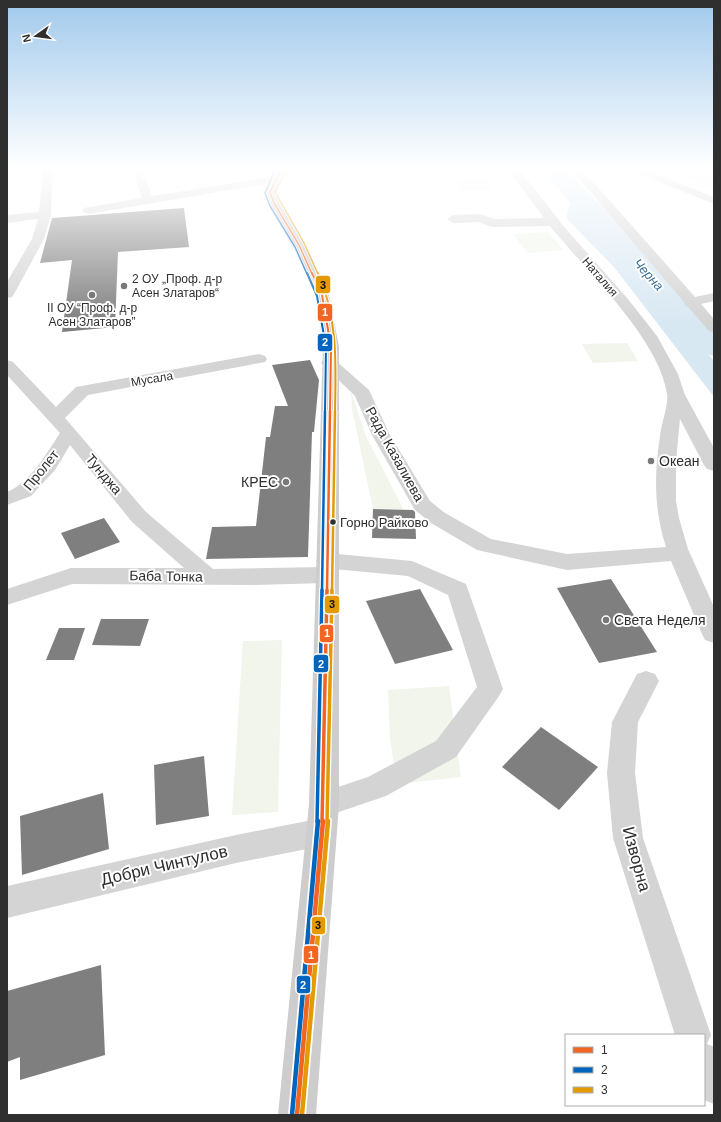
<svg xmlns="http://www.w3.org/2000/svg" width="721" height="1122" font-family="Helvetica,sans-serif">
	<style>
		.green { fill: #f1f5ec }
		.water { fill: #d8e8f3 }
		.lines { fill: none; stroke-linecap: round; stroke-linejoin: round }
		.river { fill: #d8e8f3; fill-rule: evenodd }
		.building { fill: #7f7f7f }
		.street { fill: #d4d4d4; fill-rule: evenodd }
		.secondary { fill: #cdcdcd; fill-rule: evenodd }
		.bus-1-far4-casing { stroke: #fff; stroke-width: 3 }
		.bus-1-far3-casing { stroke: #fff; stroke-width: 4 }
		.bus-1-far2-casing { stroke: #fff; stroke-width: 5 }
		.bus-1-far1-casing { stroke: #fff; stroke-width: 6 }
		.bus-1-casing { stroke: #fff; stroke-width: 8 }
		.bus-2-far4-casing { stroke: #fff; stroke-width: 3 }
		.bus-2-far3-casing { stroke: #fff; stroke-width: 4 }
		.bus-2-far2-casing { stroke: #fff; stroke-width: 5 }
		.bus-2-far1-casing { stroke: #fff; stroke-width: 6 }
		.bus-2-casing { stroke: #fff; stroke-width: 8 }
		.bus-3-far4-casing { stroke: #fff; stroke-width: 3 }
		.bus-3-far3-casing { stroke: #fff; stroke-width: 4 }
		.bus-3-far2-casing { stroke: #fff; stroke-width: 5 }
		.bus-3-far1-casing { stroke: #fff; stroke-width: 6 }
		.bus-3-casing { stroke: #fff; stroke-width: 8 }
		.bus-1-far4 { stroke: #f26522; stroke-width: 1.5 }
		.bus-1-far3 { stroke: #f26522; stroke-width: 2 }
		.bus-1-far2 { stroke: #f26522; stroke-width: 2.5 }
		.bus-1-far1 { stroke: #f26522; stroke-width: 3.5 }
		.bus-1 { stroke: #f26522; stroke-width: 4.5 }
		.bus-2-far4 { stroke: #0065bd; stroke-width: 1.5 }
		.bus-2-far3 { stroke: #0065bd; stroke-width: 2 }
		.bus-2-far2 { stroke: #0065bd; stroke-width: 2.5 }
		.bus-2-far1 { stroke: #0065bd; stroke-width: 3.5 }
		.bus-2 { stroke: #0065bd; stroke-width: 4.5 }
		.bus-3-far4 { stroke: #e39a05; stroke-width: 1.5 }
		.bus-3-far3 { stroke: #e39a05; stroke-width: 2 }
		.bus-3-far2 { stroke: #e39a05; stroke-width: 2.5 }
		.bus-3-far1 { stroke: #e39a05; stroke-width: 3.5 }
		.bus-3 { stroke: #e39a05; stroke-width: 4.5 }
		.poi-dot { fill: #787878; stroke: #fff; stroke-width: 1.5 }
		.bus-dot { fill: #2f2f2f; stroke: #fff; stroke-width: 1.5 }
		.labels { text-anchor: middle; stroke-width: 4; stroke-linejoin: round; paint-order: stroke }
		.far-street-label { font-size: 12px; fill: #2f2f2f; stroke: #fff }
		.far-poi-label { font-size: 12px; fill: #2f2f2f; stroke: #fff; text-anchor: start }
		.far-water-label { font-size: 13px; font-style: italic; fill: #397095; stroke: #fff }
		.bus-label { font-size: 13px; fill: #2f2f2f; stroke: #fff; text-anchor: start }
		.street-label { font-size: 14px; fill: #2f2f2f; stroke: #fff }
		.poi-label { font-size: 14px; fill: #2f2f2f; stroke: #fff; text-anchor: start }
		.near-street-label { font-size: 17px; fill: #2f2f2f; stroke: #fff }
		.line-badge { stroke: #fff; stroke-width: 1.5 }
		.badge-label { font-size: 11px; text-anchor: middle; font-weight: bold; fill: #fff }
		.pale-badge-label { font-size: 11px; text-anchor: middle; font-weight: bold; fill: #111 }
	</style>
	<rect width="100%" height="100%" fill="#fff"/>
	<!-- green -->
	<g class="green">
		<path d="M660 167 714 168V188Z"/>
		<path d="M457 179H487L491 190H460Z"/>
		<path d="M548 232 563 250 528 253 513 234Z"/>
		<path d="M627 343 638 361 593 363 582 344Z"/>
		<path d="M351 392 366 436 403 509H373L352 409Z"/>
		<path d="M282 640 278 812 232 815 243 641Z"/>
		<path d="M449 686 461 777 397 784 390 739 388 690Z"/>
	</g>
	<!-- water -->
	<path class="water" d="M571 201 603 228 714 361V397L614 267 566 218Z"/>
	<g class="lines">
		<!-- river -->
		<path class="river" d="M539 167H564L714 324V356L701 353Z"/>
	</g>
	<!-- building -->
	<g class="building">
		<path d="M184 208 189 247 118 252 115 327 62 332 72 260 40 263 52 218Z"/>
		<path d="M310 360 319 380 314 432H312L308 557 206 559 212 527 256 526 266 437H270L275 406H288L272 365Z"/>
		<path d="M373 509 413 510 415 512 416 539 372 538Z"/>
		<path d="M104 518 120 542 75 559 61 533Z"/>
		<path d="M611 579 657 652 599 663 557 588Z"/>
		<path d="M420 589 453 650 395 664 366 601Z"/>
		<path d="M101 619H149L140 646 92 645Z"/>
		<path d="M59 628H85L74 660H46Z"/>
		<path d="M541 727 598 767 559 810 502 767Z"/>
		<path d="M204 756 209 816 156 825 154 765Z"/>
		<path d="M103 793 109 849 22 875 20 816Z"/>
		<path d="M101 965 105 1055 20 1080V1057L7 1062V991Z"/>
	</g>
	<g class="lines">
		<!-- street -->
		<g class="street">
			<path d="M43 167H53L51 215 44 239 14 294 12 297 7 298V282L32 239 38 219 7 223V215L39 212Z"/>
			<path d="M132 167H142L152 196 277 176 282 179 277 182 88 214 84 212 82 210 84 208 142 198Z"/>
			<path d="M506 167H517L566 229 628 299 657 336 678 374 685 395 714 448V471L707 469 704 465 680 419 676 461V501L679 518 688 549 714 607V643L705 640 702 634 671 561 567 570 477 550 431 523 415 510 372 435 355 396 321 363 323 360 329 358 335 360 369 390 390 435 430 501 445 513 491 539 567 554 666 547C654 510 654 474 660 436 661 424 669 404 667 394 659 338 585 270 550 226L492 227 478 222 453 223 447 219 453 215 480 214 494 219 544 218Z"/>
			<path d="M569 167H580L695 297 714 293V301L701 304 714 319V333L709 331 688 307 685 306 684 302Z"/>
			<path d="M259 354 265 356 267 359 265 362 88 395 65 418 146 512 213 569 323 567 319 566 316 561 319 556 327 553 412 561 466 584 503 689 499 696 456 757 386 796 324 817 314 813 309 804 314 795 368 777 436 741 477 687 448 595 408 576 334 569 338 575 335 581 327 583 253 585 72 584 7 605V589L71 568H184L132 522 70 445 55 470 31 496 7 505V492C31 482 46 454 60 433L7 375V360L13 362 56 407 76 387Z"/>
			<path d="M646 671 655 674 659 681 638 722 635 773 643 838 711 1035 707 1044 714 1047V1104L704 1100V1035H675L613 838 607 773 612 722 637 674Z"/>
			<path d="M322 818 333 822 337 832 333 842 322 846 236 863 7 918V886L236 835Z"/>
		</g>
		<!-- secondary -->
		<g class="secondary">
			<path d="M277 167H287L276 192 280 203 305 245 329 295 339 347V804L316 1115H278L309 804 323 347C320 330 320 311 315 295 304 258 277 228 264 192Z"/>
			<path d="M623 167H638L714 197V204Z"/>
		</g>
		<!-- bus-1-far4 casing -->
		<g class="bus-1-far4-casing">
			<path id="bus-1-far4" d="M282 167 270 192 274 203 299 245 312 274"/>
		</g>
		<!-- bus-1-far3 casing -->
		<g class="bus-1-far3-casing">
			<path id="bus-1-far3" d="M312 273 322 295 331 347 330 412"/>
		</g>
		<!-- bus-1-far2 casing -->
		<g class="bus-1-far2-casing">
			<path id="bus-1-far2" d="M327 591 330 411"/>
		</g>
		<!-- bus-1-far1 casing -->
		<g class="bus-1-far1-casing">
			<path id="bus-1-far1" d="M322 822 327 590"/>
		</g>
		<!-- bus-1 casing -->
		<g class="bus-1-casing">
			<path id="bus-1" d="M297 1115 323 821"/>
		</g>
		<!-- bus-2-far4 casing -->
		<g class="bus-2-far4-casing">
			<path id="bus-2-far4" d="M276 167 265 193 270 206 295 247 307 274"/>
		</g>
		<!-- bus-2-far3 casing -->
		<g class="bus-2-far3-casing">
			<path id="bus-2-far3" d="M307 273 317 296 326 347 325 412"/>
		</g>
		<!-- bus-2-far2 casing -->
		<g class="bus-2-far2-casing">
			<path id="bus-2-far2" d="M322 591 325 411"/>
		</g>
		<!-- bus-2-far1 casing -->
		<g class="bus-2-far1-casing">
			<path id="bus-2-far1" d="M317 822 322 590"/>
		</g>
		<!-- bus-2 casing -->
		<g class="bus-2-casing">
			<path id="bus-2" d="M292 1115 318 821"/>
		</g>
		<!-- bus-3-far4 casing -->
		<g class="bus-3-far4-casing">
			<path id="bus-3-far4" d="M287 169 275 192 304 243 318 274"/>
		</g>
		<!-- bus-3-far3 casing -->
		<g class="bus-3-far3-casing">
			<path id="bus-3-far3" d="M318 273C338 318 336 364 335 412"/>
		</g>
		<!-- bus-3-far2 casing -->
		<g class="bus-3-far2-casing">
			<path id="bus-3-far2" d="M332 591 335 411"/>
		</g>
		<!-- bus-3-far1 casing -->
		<g class="bus-3-far1-casing">
			<path id="bus-3-far1" d="M327 822 332 590"/>
		</g>
		<!-- bus-3 casing -->
		<g class="bus-3-casing">
			<path id="bus-3" d="M302 1115 328 821"/>
		</g>
		<!-- bus-1-far4 -->
		<use href="#bus-1-far4" class="bus-1-far4"/>
		<!-- bus-1-far3 -->
		<use href="#bus-1-far3" class="bus-1-far3"/>
		<!-- bus-1-far2 -->
		<use href="#bus-1-far2" class="bus-1-far2"/>
		<!-- bus-1-far1 -->
		<use href="#bus-1-far1" class="bus-1-far1"/>
		<!-- bus-1 -->
		<use href="#bus-1" class="bus-1"/>
		<!-- bus-2-far4 -->
		<use href="#bus-2-far4" class="bus-2-far4"/>
		<!-- bus-2-far3 -->
		<use href="#bus-2-far3" class="bus-2-far3"/>
		<!-- bus-2-far2 -->
		<use href="#bus-2-far2" class="bus-2-far2"/>
		<!-- bus-2-far1 -->
		<use href="#bus-2-far1" class="bus-2-far1"/>
		<!-- bus-2 -->
		<use href="#bus-2" class="bus-2"/>
		<!-- bus-3-far4 -->
		<use href="#bus-3-far4" class="bus-3-far4"/>
		<!-- bus-3-far3 -->
		<use href="#bus-3-far3" class="bus-3-far3"/>
		<!-- bus-3-far2 -->
		<use href="#bus-3-far2" class="bus-3-far2"/>
		<!-- bus-3-far1 -->
		<use href="#bus-3-far1" class="bus-3-far1"/>
		<!-- bus-3 -->
		<use href="#bus-3" class="bus-3"/>
	</g>
	<!-- sky -->
	<linearGradient id="sky" x2="0" y2="1"><stop stop-color="#a1c9ec"/><stop offset="0.52" stop-color="#fff"/><stop offset="1" stop-color="#fff" stop-opacity="0"/></linearGradient>
	<rect width="721" height="324" fill="url(#sky)"/>
	<!-- markers -->
	<g class="poi-dot">
		<circle cx="124" cy="286" r="4"/>
		<circle cx="92" cy="295" r="4"/>
		<circle cx="651" cy="461" r="4"/>
		<circle cx="286" cy="482" r="4"/>
		<circle cx="606" cy="620" r="4"/>
	</g>
	<circle class="bus-dot" cx="333" cy="522" r="3.5"/>
	<g class="labels">
		<!-- far-street labels -->
		<g class="far-street-label">
			<text transform="translate(600 277) rotate(49)" y="4">Наталия</text>
			<text transform="translate(152 379) rotate(-10)" y="4">Мусала</text>
		</g>
		<!-- far-poi labels -->
		<g class="far-poi-label">
			<text x="132" y="283">2 ОУ „Проф. д-р<tspan x="132" dy="14">Асен Златаров“</tspan></text>
			<text x="92" y="312" text-anchor="middle">II ОУ “Проф. д-р<tspan x="92" dy="14">Асен Златаров”</tspan></text>
		</g>
		<!-- far-water labels -->
		<g class="far-water-label">
			<text transform="translate(649 274) rotate(48)" y="5">Черна</text>
		</g>
		<!-- bus labels -->
		<g class="bus-label">
			<text x="340" y="527">Горно Райково</text>
		</g>
		<!-- street labels -->
		<g class="street-label">
			<text transform="translate(395 454) rotate(61)" y="5">Рада Казалиева</text>
			<text transform="translate(41 470) rotate(-51)" y="5">Пролет</text>
			<text transform="translate(104 474) rotate(50)" y="5">Тунджа</text>
			<text transform="translate(166 576) rotate(1)" y="5">Баба Тонка</text>
		</g>
		<!-- poi labels -->
		<g class="poi-label">
			<text x="659" y="466">Океан</text>
			<text x="278" y="487" text-anchor="end">КРЕС</text>
			<text x="614" y="625">Света Неделя</text>
		</g>
		<!-- near-street labels -->
		<g class="near-street-label">
			<text transform="translate(637 859) rotate(75)" y="6">Изворна</text>
			<text transform="translate(164 865) rotate(-13)" y="6">Добри Чинтулов</text>
		</g>
	</g>
	<g class="line-badge">
		<rect x="315" y="275" width="16" height="19" rx="4" fill="#e39a05"/>
		<rect x="317" y="303" width="16" height="19" rx="4" fill="#f26522"/>
		<rect x="317" y="333" width="16" height="19" rx="4" fill="#0065bd"/>
		<rect x="324" y="595" width="16" height="19" rx="4" fill="#e39a05"/>
		<rect x="319" y="624" width="15" height="19" rx="4" fill="#f26522"/>
		<rect x="313" y="654" width="16" height="19" rx="4" fill="#0065bd"/>
		<rect x="311" y="916" width="15" height="19" rx="4" fill="#e39a05"/>
		<rect x="303" y="945" width="16" height="19" rx="4" fill="#f26522"/>
		<rect x="296" y="975" width="15" height="19" rx="4" fill="#0065bd"/>
	</g>
	<g class="badge-label">
		<text x="325" y="316">1</text>
		<text x="325" y="346">2</text>
		<text x="327" y="637">1</text>
		<text x="321" y="668">2</text>
		<text x="311" y="959">1</text>
		<text x="303" y="989">2</text>
	</g>
	<g class="pale-badge-label">
		<text x="323" y="289">3</text>
		<text x="332" y="608">3</text>
		<text x="318" y="929">3</text>
	</g>
	<!-- border -->
	<rect width="721" height="1122" fill="none" stroke="#2f2f2f" stroke-width="16"/>
	<!-- legend -->
	<rect x="565" y="1034" width="140" height="72" fill="#ffffff" stroke="#acacac"/>
	<rect x="573" y="1047" width="20" height="6" fill="#f26522" stroke="#acacac"/>
	<text x="601" y="1054" font-size="12" fill="#2f2f2f">1</text>
	<rect x="573" y="1067" width="20" height="6" fill="#0065bd" stroke="#acacac"/>
	<text x="601" y="1074" font-size="12" fill="#2f2f2f">2</text>
	<rect x="573" y="1087" width="20" height="6" fill="#e39a05" stroke="#acacac"/>
	<text x="601" y="1094" font-size="12" fill="#2f2f2f">3</text>
	<!-- north arrow -->
	<g transform="translate(36 36) rotate(256)" stroke="#ffffff" stroke-width="3" paint-order="stroke">
	<path d="M0-3L7 15L0 10L-7 15Z" fill="#2f2f2f"/>
	<text y="-6" font-size="11" font-weight="bold" text-anchor="middle" fill="#2f2f2f">N</text>
	</g>
</svg>
